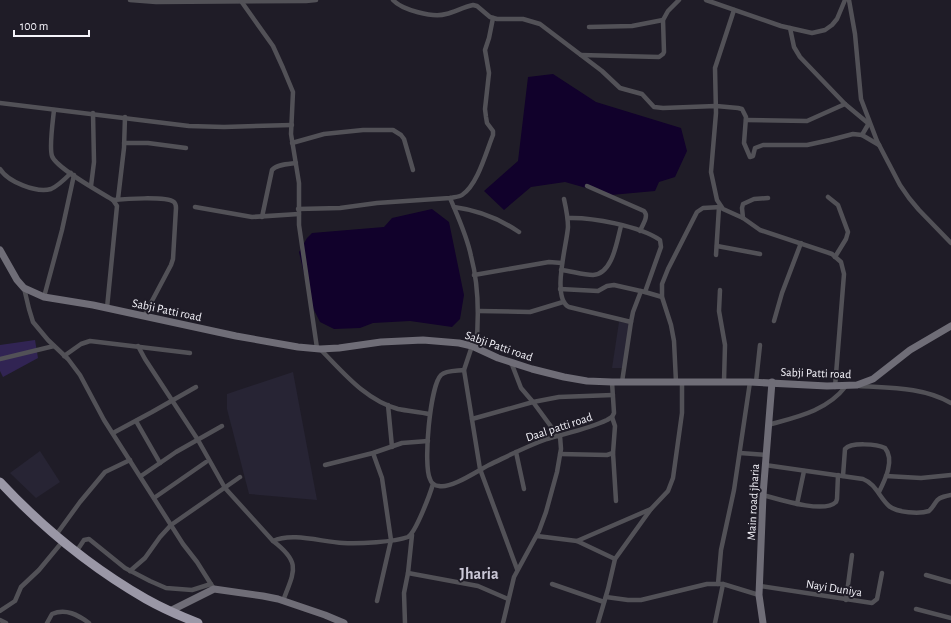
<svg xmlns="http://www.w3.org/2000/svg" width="951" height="623" font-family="'Alegreya Sans',sans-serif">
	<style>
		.built { fill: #272434 }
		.green { fill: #312453 }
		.water { fill: #11012b }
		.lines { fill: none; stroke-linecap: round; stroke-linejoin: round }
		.street { stroke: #525157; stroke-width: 4.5 }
		.secondary { stroke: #6f6d77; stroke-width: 7 }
		.highway { stroke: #9a97a6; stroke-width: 9 }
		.labels { text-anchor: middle; stroke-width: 4; stroke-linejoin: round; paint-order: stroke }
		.street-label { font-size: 12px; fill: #f5f4fb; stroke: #1f1c27 }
		.district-label { font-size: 16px; font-weight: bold; fill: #cac7d6; stroke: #1f1c27 }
	</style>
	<rect width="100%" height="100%" fill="#1f1c27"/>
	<!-- built -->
	<g class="built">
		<path d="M619 322 632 323 626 368H612Z"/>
		<path d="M293 372 317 500 249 494 227 409V394Z"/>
		<path d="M40 451 60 482 36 498 10 473Z"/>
	</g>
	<!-- green -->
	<path class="green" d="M35 340 38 358 3 377 0 371V345Z"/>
	<!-- water -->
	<g class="water">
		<path d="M553 74 596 102 681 128 687 151 675 177 659 182 655 191 611 195 565 182 531 187 504 210 484 191 518 161 528 77Z"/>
		<path d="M432 209 449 222 464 295 460 319 452 327 410 321 373 323 360 328 334 329 320 322 311 304 299 252 307 238 312 233 384 227 392 218Z"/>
	</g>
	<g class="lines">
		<!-- street -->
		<g class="street">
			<path d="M130 0 156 2 306 1 316 0"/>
			<path d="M393 0C402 10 433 18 446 14 455 12 463 7 473 5L477 6 490 17 497 19H523L540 24 602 71 620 88 642 94 654 107 663 108 716 106 738 108 742 109 746 117 744 143 750 157 753 156 755 148 763 145H807L830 140 853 134 862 135 879 145"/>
			<path d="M706 0 781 26 812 33 825 30 832 25 837 19 845 0"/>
			<path d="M849 0 855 34 861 99 877 141 900 185 909 198 919 210 951 243"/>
			<path d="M241 1 273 46 283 68 293 92 291 134 299 183V225L317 348"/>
			<path d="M734 10 715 68 716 113 711 172 717 200 723 209 743 218 760 230 832 254 841 262 844 274 835 387"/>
			<path d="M589 27 632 26 663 20"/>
			<path d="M790 28 794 47 800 57 845 104 869 124"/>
			<path d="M581 55 659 57 663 54 664 52 663 20 668 11 679 0"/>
			<path d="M0 103 189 126 224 127 292 125"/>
			<path d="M54 110C53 120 49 147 52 156 56 168 100 192 113 200L117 206 107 308"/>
			<path d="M746 120 807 121 845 104"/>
			<path d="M862 135 869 123"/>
			<path d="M124 143H148L186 148"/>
			<path d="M292 143 324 134 363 130H393L401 135 404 139 413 170"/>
			<path d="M0 169C8 182 36 193 51 189 58 186 65 179 71 173"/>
			<path d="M91 186 94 162 93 113"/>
			<path d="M587 186 644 211C649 216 643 224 640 231"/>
			<path d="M828 197 838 205 848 232 846 239 835 257"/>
			<path d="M450 198C458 217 467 236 471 256 479 286 479 318 476 348"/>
			<path d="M118 199 124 148 125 117"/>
			<path d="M564 199C566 208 568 217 568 227 567 244 551 298 569 307L631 322"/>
			<path d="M113 200C124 199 166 196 174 202 176 204 176 205 176 208L173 259 171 265 144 316"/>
			<path d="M195 207 252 217 299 214"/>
			<path d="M454 207C477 210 500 219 519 232"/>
			<path d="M298 209 340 208 377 203 450 198C454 197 459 197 462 195 478 184 486 152 493 135V131L487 123 486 117 485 109 489 73 485 50 489 38 493 18"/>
			<path d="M262 217 272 170C277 164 288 164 296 163"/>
			<path d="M568 218C591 217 640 226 660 240L661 247 645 292"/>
			<path d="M743 218 742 208 743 204 754 199 768 198"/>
			<path d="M717 246 760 254"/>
			<path d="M716 255 719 207"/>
			<path d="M561 270C571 271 583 275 593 275 613 274 617 240 621 226"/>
			<path d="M474 275 549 262 562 263"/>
			<path d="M24 288 29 309 33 322 48 340 68 359 80 375 104 420 183 544 197 562 214 589"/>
			<path d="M560 289 598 291 607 286 614 285 645 292 662 297"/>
			<path d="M720 290 719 311 725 345 724 381"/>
			<path d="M44 297 62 230 74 175"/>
			<path d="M479 311 530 312 563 302"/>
			<path d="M774 321 782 293 801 243"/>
			<path d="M138 346 145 359 198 440 225 488 273 541C292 532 322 542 343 543 359 544 394 542 408 537 416 532 430 494 433 484"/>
			<path d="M472 346 464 370 480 469 517 569"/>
			<path d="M320 349C343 372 365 400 398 409 408 411 419 412 429 414"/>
			<path d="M64 356 81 344 90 341 190 353"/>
			<path d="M0 359 54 346"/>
			<path d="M511 362 521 388 533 402 558 436"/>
			<path d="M464 370C457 371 446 370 441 375 430 386 423 465 430 479 431 483 435 486 439 486 451 489 477 471 489 465 508 456 527 446 547 439 567 433 588 429 607 420L612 417 614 413 612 382"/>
			<path d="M622 382 631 322 633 312 641 291"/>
			<path d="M676 382 674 341 671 325 662 297V284L668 269 697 212 703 208 721 207"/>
			<path d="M756 382 760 345"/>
			<path d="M859 386C890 388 923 387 951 403"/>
			<path d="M388 405 392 447"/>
			<path d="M472 419 533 402 559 397 613 395"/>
			<path d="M136 421 160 463"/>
			<path d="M768 425C797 417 827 411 846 386"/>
			<path d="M113 433 152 412 196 387"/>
			<path d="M516 452 524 489"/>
			<path d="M373 453 382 478 391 540 377 601"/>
			<path d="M613 453 616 501"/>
			<path d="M740 453 766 455"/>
			<path d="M560 454 607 455 613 453 615 426 612 417"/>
			<path d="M325 465 373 453 402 443 428 441"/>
			<path d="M765 465 863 479C876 484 879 497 889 506 897 513 920 514 929 511 940 500 932 499 951 495"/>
			<path d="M141 476 176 452 222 426"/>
			<path d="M843 476 845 449C851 442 877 444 885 448 895 460 885 480 879 492"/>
			<path d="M886 476 921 478 951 475"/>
			<path d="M763 495C778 499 824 514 836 502L837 499 838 475"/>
			<path d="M154 498 206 462"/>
			<path d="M797 504 804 471"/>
			<path d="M56 535 80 502 105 472 130 460"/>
			<path d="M537 536 577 541 615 559"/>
			<path d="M273 541C302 563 294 571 283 601"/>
			<path d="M577 541 651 509"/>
			<path d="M76 552 84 540 89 539 125 568 150 581 166 588 192 590 211 584"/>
			<path d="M130 571 145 558 160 537 171 525 240 477"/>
			<path d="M408 573 478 586 508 599"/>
			<path d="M926 575 951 582"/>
			<path d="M552 584 604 602"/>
			<path d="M718 584 721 550 734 490 750 382"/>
			<path d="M760 586 872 603 877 599 882 573"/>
			<path d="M606 597 628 600H641L707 584H723L759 595"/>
			<path d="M846 600 852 555"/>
			<path d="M916 609 951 618"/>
			<path d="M0 611 15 601 21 587 39 570 63 541"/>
			<path d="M0 620 6 623"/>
			<path d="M47 623 52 614C66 608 78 615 89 623"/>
			<path d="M405 623 404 593 408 573 412 535"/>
			<path d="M503 623 514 577 539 531 546 512 557 472 561 449 560 436"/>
			<path d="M598 623 608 589 615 559 651 509 668 491 673 478 682 413V382"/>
			<path d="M715 623 723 584"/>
		</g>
		<!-- secondary -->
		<g class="secondary">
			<path d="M0 250 17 280 24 288 44 297 93 305 236 336 298 347 320 349 339 348 381 342 423 340 459 343 472 346 498 358 532 369 564 377 587 381 612 382H750L827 386 857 385 873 379 910 350 951 326"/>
			<path d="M170 611 214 589 263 596 278 599 325 615 344 623"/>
			<path d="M763 623 759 595 763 495 772 382"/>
		</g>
		<!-- highway -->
		<path class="highway" d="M0 482C42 527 92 568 146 599 162 608 180 616 198 623"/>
	</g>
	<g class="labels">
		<!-- street labels -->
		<g class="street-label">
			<text transform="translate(167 310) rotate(12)" y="4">Sabji Patti road</text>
			<text transform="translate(499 346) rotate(19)" y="4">Sabji Patti road</text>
			<text transform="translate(816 373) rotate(2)" y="4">Sabji Patti road</text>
			<text transform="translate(559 427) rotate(-18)" y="4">Daal patti road</text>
			<text transform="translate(753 502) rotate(-87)" y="4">Main road jharia</text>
			<text transform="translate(834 588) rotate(9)" y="4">Nayi Duniya</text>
		</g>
		<!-- district labels -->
		<g class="district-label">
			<text x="479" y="579">Jharia</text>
		</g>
	</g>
	<!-- scale -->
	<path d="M14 30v6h75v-6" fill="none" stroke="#f5f4fb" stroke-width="2"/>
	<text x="20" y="30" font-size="12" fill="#f5f4fb" stroke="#1f1c27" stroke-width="3" paint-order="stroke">100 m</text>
</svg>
